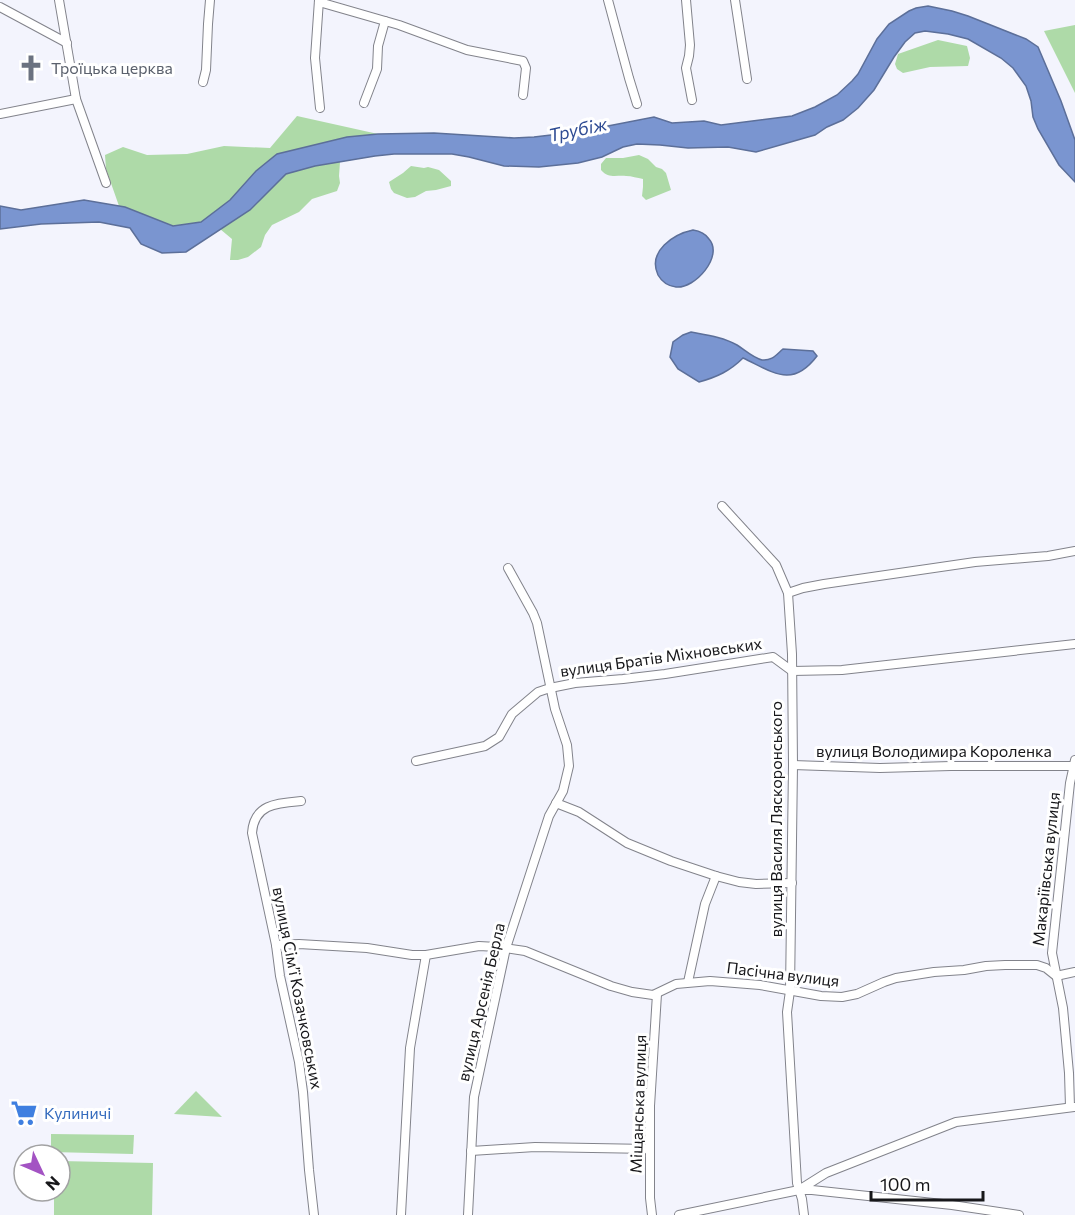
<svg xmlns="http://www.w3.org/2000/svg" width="1075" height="1215" font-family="Commissioner,sans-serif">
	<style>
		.green { fill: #aedaa8 }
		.water { fill: #7a95d0; stroke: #5c6f99; stroke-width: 1.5 }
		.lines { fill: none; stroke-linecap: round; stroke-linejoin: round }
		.street-casing { stroke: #82838b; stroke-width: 10 }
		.street { stroke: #fff; stroke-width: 8 }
		.labels { text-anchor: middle; stroke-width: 6; stroke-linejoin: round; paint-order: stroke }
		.worship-label { font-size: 16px; fill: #5b616d; stroke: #fff; text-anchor: start }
		.street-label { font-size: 16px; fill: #17171a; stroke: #fff }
		.shop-label { font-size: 16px; fill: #366cbe; stroke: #fff; text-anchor: start }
		.water-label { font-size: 18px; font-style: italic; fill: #2e4b93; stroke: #fff }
	</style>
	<rect width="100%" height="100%" fill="#f3f4fd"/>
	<!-- green -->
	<g class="green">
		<path d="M1075 25V93L1044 31Z"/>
		<path d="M938 40 967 46 970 58 968 66 930 67 903 73 897 69 895 64 898 54Z"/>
		<path d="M297 116 378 134 340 162 339 176 340 183 337 191 312 199 299 212 272 225 265 235 261 247 248 257 238 260H230L232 239 220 229 201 222 173 226 125 207 119 206 106 169 105 155 123 147 147 155 187 154 224 146 270 148Z"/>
		<path d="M639 155 648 159 656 167 662 169 666 173 671 190 646 200 642 196 643 187V179C637 178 632 176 626 176 616 175 609 179 601 170V164L606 158H623Z"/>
		<path d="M411 166 424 168 428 167 439 170 451 181V186L436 190 426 191 415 197 407 198 394 193 391 189 389 182 403 173Z"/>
		<path d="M196 1091 222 1117 174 1114Z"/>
		<path d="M51 1134 134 1135 133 1154 51 1152Z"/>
		<path d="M60 1161 153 1163 152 1215H54V1191H60Z"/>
	</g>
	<!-- water -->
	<g class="water">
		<path d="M928 6 952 11 968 16 1026 39 1038 47 1061 101 1075 140V182L1059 165 1038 129 1033 117 1031 101 1026 86 1013 68 1001 58 968 39 948 34 925 31 915 33 905 42 894 57 874 90 858 108 843 120 827 127 815 135 756 152 728 147 688 148 660 145 637 144 623 147 602 157 578 163 539 167 504 166 469 157 452 154H394L375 156 315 166 286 174 250 210 186 252 162 253 141 244 130 228 99 222 41 224 0 229V206L21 210 84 200 125 207 173 226 201 222 230 200 256 171 277 154 347 137 378 134 434 133 514 138 534 137 577 132 654 117 672 123 704 121 721 125 792 116 815 107 837 95 852 81 858 74 877 39 889 24 909 11 916 8Z"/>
		<path d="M693 230C700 231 705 233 709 239 724 256 695 289 676 287 667 286 662 282 658 275 647 251 674 234 693 230Z"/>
		<path d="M691 332C707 335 723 337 737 345 745 350 753 358 762 360 772 361 776 355 783 349L813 351 817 356C792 389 773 372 743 358 730 371 717 377 699 382L678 369 670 357 673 342 683 335Z"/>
	</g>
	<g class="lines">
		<!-- street casing -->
		<g class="street-casing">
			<g id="street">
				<path d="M59 0 76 99 106 183"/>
				<path d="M319 0 315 58 320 108"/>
				<path d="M608 0 629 78 637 104"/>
				<path d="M686 0 690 45 689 56 686 68 692 100"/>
				<path d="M735 0 747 79"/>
				<path d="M319 2 399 25 467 50 523 61 526 68 523 95"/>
				<path d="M0 7 67 43"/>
				<path d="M203 82 206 70 208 24 210 0"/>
				<path d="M364 103 377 69 378 46 385 21"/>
				<path d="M0 114 76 99"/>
				<path d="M722 506 776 565 788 593 792 654 793 765 790 991 787 1012 797 1183 802 1199 804 1215"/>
				<path d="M788 593 803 588 824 584 975 562 1048 556 1075 551"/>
				<path d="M416 761 485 746 499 737 512 714 538 692 550 688 575 683 623 679 665 674 773 657 792 671 842 670 1075 644"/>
				<path d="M793 765 880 768 951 766H1075"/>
				<path d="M301 801C277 803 254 804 252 833L276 945 280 976 299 1062 303 1092 309 1170 314 1215"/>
				<path d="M556 803 579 812 627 843 671 861 716 876 739 882 756 884 792 883"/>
				<path d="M276 945 299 944 367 948 412 955H426L479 946 497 947 525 951 611 986 632 992 653 995 676 984 710 981 760 985 821 996 842 997 857 994 884 982 896 978 934 972 964 970 986 966 1005 965H1037L1046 968 1056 976 1075 972"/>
				<path d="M688 982 705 904 716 876"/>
				<path d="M1070 1107 1069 1073 1063 1008 1052 953 1070 783 1075 760"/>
				<path d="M471 1151 535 1147 650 1149"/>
				<path d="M799 1190 826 1173 956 1122 1074 1107"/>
				<path d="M401 1215 410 1048 426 955"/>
				<path d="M468 1215 474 1097 506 948 549 816 563 791 569 766 567 745 555 709 537 623 533 613 508 568"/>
				<path d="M652 1215 650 1198V1106L657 994"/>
				<path d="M679 1215 799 1190H812L952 1205 1019 1215"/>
			</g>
		</g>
		<!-- street -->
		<use href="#street" class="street"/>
	</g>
	<!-- icons -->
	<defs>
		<g id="church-bare" transform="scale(2.07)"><path d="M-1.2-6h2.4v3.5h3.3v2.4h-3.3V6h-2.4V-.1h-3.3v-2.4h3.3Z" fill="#6b7280" stroke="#fff" stroke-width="2.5" paint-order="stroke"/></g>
		<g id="supermarket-bare" transform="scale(2.07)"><path d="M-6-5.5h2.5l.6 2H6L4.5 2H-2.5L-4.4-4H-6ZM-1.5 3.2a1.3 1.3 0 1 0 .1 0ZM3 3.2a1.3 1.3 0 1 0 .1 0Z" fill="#3f7fe0" stroke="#fff" stroke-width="2.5" paint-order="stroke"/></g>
	</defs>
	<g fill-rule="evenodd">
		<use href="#church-bare" x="31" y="68"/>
		<use href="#supermarket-bare" x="24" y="1113"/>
	</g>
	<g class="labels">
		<!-- worship labels -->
		<g class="worship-label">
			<text x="51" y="74">Троїцька церква</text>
		</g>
		<!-- street labels -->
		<g class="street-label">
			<text transform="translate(661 657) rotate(-8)" y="6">вулиця Братів Міхновських</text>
			<text x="934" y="757">вулиця Володимира Короленка</text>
			<text transform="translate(776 819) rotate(-90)" y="6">вулиця Василя Ляскоронського</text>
			<text transform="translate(1046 869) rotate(-84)" y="6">Макаріївська вулиця</text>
			<text transform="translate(783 974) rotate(7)" y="6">Пасічна вулиця</text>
			<text transform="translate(298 988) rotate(79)" y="6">вулиця Сімʼї Козачковських</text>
			<text transform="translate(481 1002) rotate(-77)" y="6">вулиця Арсенія Берла</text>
			<text transform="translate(638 1104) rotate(-88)" y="6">Міщанська вулиця</text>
		</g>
		<!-- shop labels -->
		<g class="shop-label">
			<text x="44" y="1119">Кулиничі</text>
		</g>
		<!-- water labels -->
		<g class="water-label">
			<text transform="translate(578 130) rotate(-12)" y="6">Трубіж</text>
		</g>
	</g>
	<!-- north arrow -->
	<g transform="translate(42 1173) rotate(134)"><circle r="28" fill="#ffffff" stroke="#a2a2a3" stroke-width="1.5"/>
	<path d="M0-4.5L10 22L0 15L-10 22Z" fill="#a353c3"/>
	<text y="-9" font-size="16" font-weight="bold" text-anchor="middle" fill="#17171a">N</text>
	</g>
	<!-- scale -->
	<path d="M871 1191v9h112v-9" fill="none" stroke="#17171a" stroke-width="3"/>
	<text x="880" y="1191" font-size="18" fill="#17171a" stroke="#ffffff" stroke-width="4.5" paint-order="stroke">100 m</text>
</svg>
